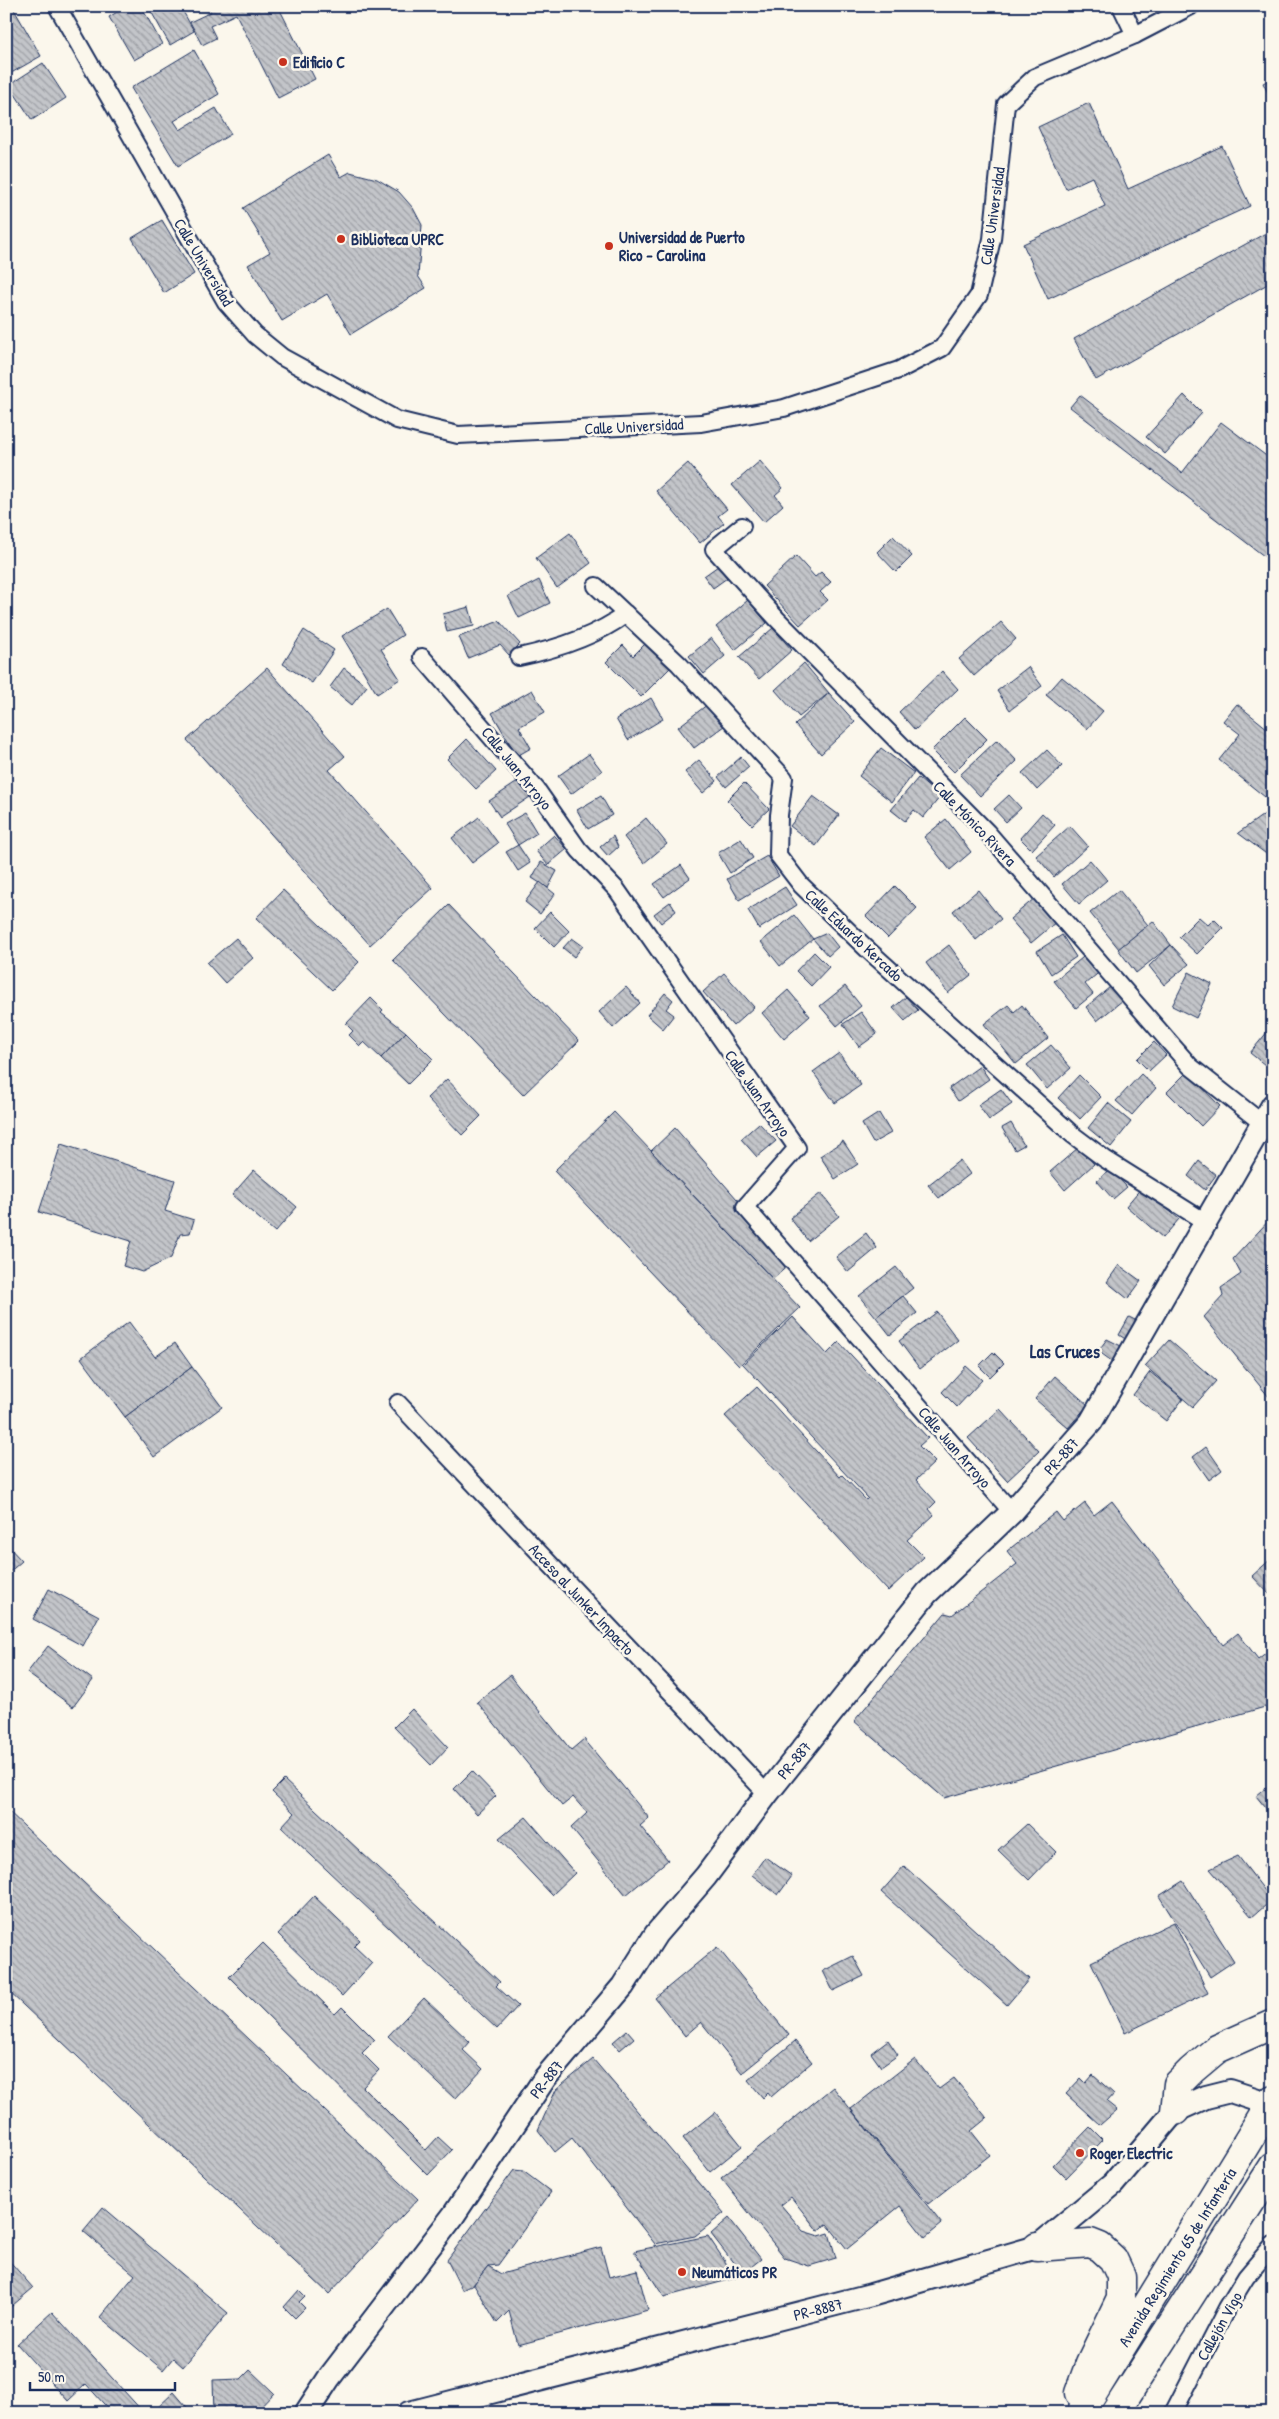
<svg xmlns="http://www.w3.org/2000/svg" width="1279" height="2419" font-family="'Patrick Hand',sans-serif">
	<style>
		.building { fill: url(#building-back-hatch); stroke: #1b2f5e }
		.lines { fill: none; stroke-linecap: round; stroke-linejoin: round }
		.street-casing { stroke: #1b2f5e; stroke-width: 20 }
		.secondary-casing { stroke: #1b2f5e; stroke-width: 26 }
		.highway-casing { stroke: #1b2f5e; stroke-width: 31 }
		.street { stroke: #fbf7ec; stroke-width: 16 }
		.secondary { stroke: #fbf7ec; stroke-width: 22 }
		.highway { stroke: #fbf7ec; stroke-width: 28 }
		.poi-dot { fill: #c8321e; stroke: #fbf7ec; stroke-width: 2 }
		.labels { text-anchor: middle; stroke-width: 5; stroke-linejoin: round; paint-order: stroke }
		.poi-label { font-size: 16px; font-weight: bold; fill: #1b2f5e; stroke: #fbf7ec; text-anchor: start }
		.street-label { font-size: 16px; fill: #1b2f5e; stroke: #fbf7ec }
		.neighbourhood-label { font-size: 18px; font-weight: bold; fill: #1b2f5e; stroke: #fbf7ec }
	</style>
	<defs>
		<pattern id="building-back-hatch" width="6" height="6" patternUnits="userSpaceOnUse" patternTransform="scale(1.25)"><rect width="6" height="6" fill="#c3c5c9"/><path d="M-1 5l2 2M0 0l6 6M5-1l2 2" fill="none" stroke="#9ea0a6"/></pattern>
	</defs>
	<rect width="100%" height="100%" fill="#fbf7ec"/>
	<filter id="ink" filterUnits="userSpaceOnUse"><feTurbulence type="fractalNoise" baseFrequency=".02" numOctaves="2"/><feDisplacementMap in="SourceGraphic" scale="10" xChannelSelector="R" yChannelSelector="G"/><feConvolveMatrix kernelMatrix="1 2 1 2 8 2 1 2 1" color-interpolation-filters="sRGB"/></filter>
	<g filter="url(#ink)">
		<!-- building -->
		<g class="building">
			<path d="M6 6H12L41 56 6 76Z"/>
			<path d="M127 6H141L162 44 134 60 109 17Z"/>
			<path d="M148 6H180L194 31 170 45Z"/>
			<path d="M208 6H278L315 79 278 98 236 14 210 26 216 38 202 45 190 22 211 12Z"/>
			<path d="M194 50 219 94 174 121 180 130 216 108 231 134 178 166 131 88Z"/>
			<path d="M43 63 66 98 32 120 9 85Z"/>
			<path d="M1273 78V103L1263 83Z"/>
			<path d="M1089 103 1128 189 1222 146 1250 206 1048 299 1023 244 1105 206 1092 177 1066 189 1038 127Z"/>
			<path d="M328 155 341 177 350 172 377 179 399 192 413 208 422 225 418 276 426 288 351 334 327 294 282 321 248 265 270 252 243 208Z"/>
			<path d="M162 220 194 274 164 293 132 238Z"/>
			<path d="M1273 229V281L1096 380 1074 339Z"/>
			<path d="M1080 395 1182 473 1221 422 1273 461V563L1070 407Z"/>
			<path d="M1184 395 1202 413 1165 454 1146 437Z"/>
			<path d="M760 461 783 488 775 495 783 505 764 522 732 485Z"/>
			<path d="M688 463 727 509 718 516 724 523 700 543 656 491Z"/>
			<path d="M570 533 591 563 557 588 536 558Z"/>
			<path d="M893 536 912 556 896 572 877 552Z"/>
			<path d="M796 556 815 577 821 572 831 582 820 592 828 600 800 625 764 586Z"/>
			<path d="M718 566 727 578 713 588 704 576Z"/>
			<path d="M539 580 550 603 519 618 508 596Z"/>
			<path d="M748 600 767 623 735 650 716 627Z"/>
			<path d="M469 607 474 626 447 632 443 614Z"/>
			<path d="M387 609 403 635 381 649 400 679 377 694 342 636Z"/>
			<path d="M499 621 520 644 509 655 500 645 468 658 459 637Z"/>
			<path d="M1001 622 1016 639 974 676 959 659Z"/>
			<path d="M773 628 792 650 759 679 739 657Z"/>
			<path d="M304 630 334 650 312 683 283 664Z"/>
			<path d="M711 638 725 656 704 674 689 656Z"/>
			<path d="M647 642 671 667 641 697 606 662 623 645 633 656Z"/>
			<path d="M804 663 829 693 799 717 775 690Z"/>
			<path d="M1028 667 1042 686 1010 710 997 691Z"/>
			<path d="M267 668 345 756 329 770 433 888 370 945 187 740Z"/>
			<path d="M344 668 367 686 352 705 330 687Z"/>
			<path d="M942 671 958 689 915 730 899 712Z"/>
			<path d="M1062 677 1103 711 1087 729 1046 695Z"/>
			<path d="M532 690 545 712 519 727 531 748 517 756 492 713Z"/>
			<path d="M829 693 855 722 821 754 795 725Z"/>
			<path d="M651 698 663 719 628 740 616 719Z"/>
			<path d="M712 701 728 723 694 748 678 727Z"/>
			<path d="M1237 704 1273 733V787L1265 797 1219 760 1240 734 1223 721Z"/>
			<path d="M965 717 987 739 954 772 932 750Z"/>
			<path d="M467 739 496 771 476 789 447 759Z"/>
			<path d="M997 740 1017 761 980 796 960 775Z"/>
			<path d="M881 748 914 773 892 802 859 776Z"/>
			<path d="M1047 750 1062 766 1037 790 1022 773Z"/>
			<path d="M589 754 602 771 571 794 558 776Z"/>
			<path d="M741 757 749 767 726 787 718 777Z"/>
			<path d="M699 760 717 781 703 793 685 772Z"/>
			<path d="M918 778 940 797 923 818 914 810 905 821 891 810Z"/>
			<path d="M519 781 530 797 500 817 489 801Z"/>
			<path d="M744 783 769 809 752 825 727 800Z"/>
			<path d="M1009 795 1021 808 1006 822 994 809Z"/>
			<path d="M601 796 612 815 588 829 577 810Z"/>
			<path d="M813 796 839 815 816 846 790 826Z"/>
			<path d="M1273 808V859L1238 833Z"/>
			<path d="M525 813 537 833 518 845 505 824Z"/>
			<path d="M1042 813 1055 825 1032 850 1020 838Z"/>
			<path d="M479 817 498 843 472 863 452 838Z"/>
			<path d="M646 818 667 844 644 863 624 837Z"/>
			<path d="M946 819 971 852 950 870 924 837Z"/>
			<path d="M1070 826 1088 846 1054 877 1036 856Z"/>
			<path d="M554 835 567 849 548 865 536 851Z"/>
			<path d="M613 836 618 847 608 856 600 847Z"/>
			<path d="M741 839 753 858 730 873 718 853Z"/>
			<path d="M518 845 530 863 518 871 506 852Z"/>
			<path d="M767 856 779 876 739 900 727 879Z"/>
			<path d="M1090 860 1107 880 1079 904 1062 884Z"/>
			<path d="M541 862 557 871 548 888 532 878Z"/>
			<path d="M681 865 690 878 664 897 654 884Z"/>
			<path d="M540 882 555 894 540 914 525 902Z"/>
			<path d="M895 886 917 908 888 938 866 916Z"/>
			<path d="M785 887 797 905 759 929 748 910Z"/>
			<path d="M283 890 359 962 332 990 256 918Z"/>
			<path d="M978 890 1001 919 976 940 953 911Z"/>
			<path d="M1119 890 1148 925 1119 949 1090 913Z"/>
			<path d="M1035 898 1056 922 1031 943 1010 919Z"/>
			<path d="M670 902 676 911 661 923 654 914Z"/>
			<path d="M449 905 579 1041 523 1095 393 960Z"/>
			<path d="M550 912 569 931 554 947 535 928Z"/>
			<path d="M794 915 813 939 780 966 761 942Z"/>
			<path d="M1199 917 1208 925 1214 919 1223 928 1197 954 1179 937Z"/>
			<path d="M1153 921 1171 945 1136 973 1118 949Z"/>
			<path d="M827 933 838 947 828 956 813 939Z"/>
			<path d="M1062 935 1076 957 1051 974 1037 951Z"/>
			<path d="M236 938 253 958 225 983 207 963Z"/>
			<path d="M572 938 583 946 574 957 563 948Z"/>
			<path d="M949 945 971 975 948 993 926 963Z"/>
			<path d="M1171 945 1189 964 1164 985 1149 966Z"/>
			<path d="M814 952 829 967 811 986 796 971Z"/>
			<path d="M1088 953 1102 970 1085 984 1093 994 1076 1008 1054 981Z"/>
			<path d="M1189 972 1212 984 1196 1018 1172 1006Z"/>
			<path d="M724 973 754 1007 733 1026 703 992Z"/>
			<path d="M1116 982 1128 996 1097 1021 1086 1007Z"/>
			<path d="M845 986 861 1006 837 1026 820 1006Z"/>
			<path d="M626 987 640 1003 613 1028 599 1012Z"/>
			<path d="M788 990 810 1016 784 1039 762 1013Z"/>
			<path d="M665 993 673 1000 666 1009 674 1015 663 1029 647 1015Z"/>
			<path d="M906 997 918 1010 905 1021 893 1008Z"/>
			<path d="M371 998 383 1010 381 1012 406 1032 381 1058 364 1042 360 1046 349 1035 353 1031 346 1024Z"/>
			<path d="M1008 1005 1014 1012 1022 1005 1048 1038 1016 1064 984 1024Z"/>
			<path d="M861 1012 877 1034 859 1047 843 1024Z"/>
			<path d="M1273 1025V1056L1265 1065 1250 1053Z"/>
			<path d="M406 1032 433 1059 408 1084 381 1058Z"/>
			<path d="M1154 1042 1166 1055 1149 1071 1137 1059Z"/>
			<path d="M1051 1045 1071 1068 1047 1089 1027 1065Z"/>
			<path d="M839 1053 861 1085 835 1103 813 1072Z"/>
			<path d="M980 1066 989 1079 958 1101 949 1088Z"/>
			<path d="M1187 1072 1220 1106 1201 1126 1167 1092Z"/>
			<path d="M1141 1074 1156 1088 1132 1115 1116 1101Z"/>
			<path d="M1079 1075 1101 1097 1080 1119 1058 1098Z"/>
			<path d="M447 1079 481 1116 462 1135 427 1098Z"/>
			<path d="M1001 1089 1012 1104 989 1120 978 1105Z"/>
			<path d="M1108 1103 1131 1122 1111 1147 1088 1128Z"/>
			<path d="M614 1112 800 1308 739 1366 554 1171Z"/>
			<path d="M879 1113 891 1133 873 1143 862 1124Z"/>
			<path d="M759 1123 776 1141 757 1157 741 1139Z"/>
			<path d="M1011 1123 1024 1145 1015 1150 1002 1128Z"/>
			<path d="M675 1128 792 1262 773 1279 651 1151Z"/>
			<path d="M843 1141 858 1164 835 1179 820 1156Z"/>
			<path d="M61 1144 175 1180 165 1211 194 1220 190 1233 180 1234 171 1258 142 1272 123 1266 131 1241 39 1212Z"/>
			<path d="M1079 1147 1094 1164 1065 1190 1050 1172Z"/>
			<path d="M960 1160 970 1174 939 1198 928 1185Z"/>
			<path d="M1199 1161 1216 1175 1205 1190 1188 1176Z"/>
			<path d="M1110 1169 1127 1187 1113 1199 1097 1181Z"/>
			<path d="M254 1170 297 1207 275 1232 232 1195Z"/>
			<path d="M1142 1187 1179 1219 1163 1238 1126 1206Z"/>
			<path d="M821 1193 839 1216 808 1241 790 1218Z"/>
			<path d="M1273 1216V1402L1204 1317 1223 1296 1221 1288 1241 1274 1233 1259Z"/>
			<path d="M866 1233 877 1248 848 1272 836 1257Z"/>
			<path d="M1119 1265 1141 1281 1128 1299 1107 1282Z"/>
			<path d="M896 1267 913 1288 876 1317 859 1296Z"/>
			<path d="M903 1296 917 1313 890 1335 876 1317Z"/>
			<path d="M937 1312 958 1340 920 1369 899 1341Z"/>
			<path d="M793 1317 827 1354 839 1342 928 1438 919 1446 935 1462 916 1480 936 1502 929 1509 934 1515 907 1540 924 1557 888 1591 725 1416 757 1387 840 1477 842 1475 866 1500 868 1498 743 1364Z"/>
			<path d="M1129 1317 1137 1321 1127 1340 1119 1335Z"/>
			<path d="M129 1322 155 1357 175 1343 192 1367 125 1417 81 1358Z"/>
			<path d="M1107 1339 1121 1346 1113 1362 1098 1351Z"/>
			<path d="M1169 1340 1216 1381 1193 1407 1145 1366Z"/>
			<path d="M993 1352 1004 1363 990 1377 979 1366Z"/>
			<path d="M966 1366 982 1380 957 1407 942 1392Z"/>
			<path d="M192 1367 222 1407 154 1457 125 1417Z"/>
			<path d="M1150 1372 1183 1399 1166 1421 1133 1395Z"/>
			<path d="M1055 1376 1088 1405 1068 1428 1035 1399Z"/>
			<path d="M1000 1409 1039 1451 1007 1481 968 1438Z"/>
			<path d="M1206 1447 1222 1470 1209 1480 1193 1457Z"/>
			<path d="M1112 1501 1223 1645 1238 1633 1258 1659 1273 1647V1717L1265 1707 944 1798 854 1721 945 1613 952 1615 1017 1564 1007 1551 1056 1512 1063 1521 1085 1503 1094 1515Z"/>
			<path d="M6 1544 22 1561 6 1575Z"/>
			<path d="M1273 1557V1594L1271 1596 1252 1576Z"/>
			<path d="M49 1589 99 1616 83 1646 33 1619Z"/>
			<path d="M48 1646 93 1680 73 1707 27 1673Z"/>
			<path d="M510 1675 571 1750 584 1739 649 1818 640 1826 668 1860 626 1895 571 1828 587 1813 573 1797 562 1806 477 1702Z"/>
			<path d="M412 1709 448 1747 431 1765 394 1727Z"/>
			<path d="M472 1771 496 1796 477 1814 454 1789Z"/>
			<path d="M284 1780 500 1982 496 1986 518 2006 497 2029 281 1827 294 1813 272 1792Z"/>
			<path d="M1273 1782V1817L1256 1796Z"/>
			<path d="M6 1809 418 2199 329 2294 6 1989Z"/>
			<path d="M526 1817 575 1873 552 1895 499 1839Z"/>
			<path d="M1027 1824 1056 1852 1029 1880 998 1850Z"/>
			<path d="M1238 1856 1272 1900 1252 1917 1210 1869Z"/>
			<path d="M765 1857 792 1876 778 1895 752 1875Z"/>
			<path d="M1273 1860V1880L1263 1865Z"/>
			<path d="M904 1866 1029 1979 1007 2005 881 1892Z"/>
			<path d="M1183 1881 1234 1961 1210 1977 1159 1896Z"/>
			<path d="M314 1896 360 1940 354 1946 372 1963 342 1996 278 1934Z"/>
			<path d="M1174 1922 1208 1993 1125 2033 1091 1962Z"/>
			<path d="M263 1943 335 2014 342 2007 375 2040 362 2053 379 2070 363 2087 426 2150 438 2137 452 2150 428 2175 229 1977Z"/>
			<path d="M717 1947 789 2035 742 2073 701 2022 685 2036 655 1998Z"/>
			<path d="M853 1956 864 1976 833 1991 823 1971Z"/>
			<path d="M424 1998 470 2042 463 2050 483 2069 455 2099 388 2036Z"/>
			<path d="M627 2030 634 2038 620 2050 613 2042Z"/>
			<path d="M888 2040 898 2055 881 2067 871 2053Z"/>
			<path d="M795 2041 812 2062 771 2097 768 2093 763 2098 748 2080Z"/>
			<path d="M593 2059 724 2213 695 2236 655 2244 572 2138 555 2152 538 2130 556 2090Z"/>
			<path d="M915 2059 939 2089 954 2078 987 2118 971 2131 990 2155 928 2204 851 2109Z"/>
			<path d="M1093 2075 1114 2094 1107 2102 1117 2110 1100 2125 1066 2094 1081 2078 1086 2083Z"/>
			<path d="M833 2087 942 2224 925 2238 900 2206 847 2249 827 2224 818 2231 791 2197 781 2205 803 2231 819 2236 829 2233 836 2258 809 2266 785 2258 721 2178Z"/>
			<path d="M715 2112 742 2146 710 2172 683 2138Z"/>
			<path d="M1090 2127 1103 2140 1066 2178 1053 2165Z"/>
			<path d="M514 2170 523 2171 551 2192 498 2265 488 2266 474 2284 462 2290 447 2260Z"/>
			<path d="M103 2207 228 2313 183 2367 173 2358 163 2370 100 2317 135 2275 83 2231Z"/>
			<path d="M729 2218 761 2259 742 2274 711 2234Z"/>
			<path d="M708 2236 736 2278 664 2297 634 2251Z"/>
			<path d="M601 2247 609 2277 637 2270 648 2310 518 2345 509 2311 497 2323 474 2284 488 2266 501 2274Z"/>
			<path d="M6 2257 33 2288 6 2311Z"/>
			<path d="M299 2290 305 2296 299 2302 305 2308 295 2318 284 2307Z"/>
			<path d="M52 2312 144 2413H112L86 2384 68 2401 17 2344Z"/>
			<path d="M250 2370 274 2393 255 2413H214L213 2380 241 2379Z"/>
			<path d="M174 2392 192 2413H159L156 2409Z"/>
		</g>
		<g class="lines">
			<!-- street casing -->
			<g class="street-casing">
				<g id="street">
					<path d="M57 6 226 302 255 335 282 357 397 420 458 435 701 423 784 408 899 370 942 348 979 295 992 239 1006 104 1035 77 1135 35 1191 6"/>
					<path d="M1121 6 1135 35"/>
					<path d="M742 526 714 549 777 619 987 832 1190 1066 1262 1123"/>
					<path d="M596 586 679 664 784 778 779 815 778 855 801 885 866 948 1073 1135 1105 1159 1207 1223"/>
					<path d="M422 657 537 790 579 850 617 890 797 1148 745 1207 1012 1512"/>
					<path d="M519 657C557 649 595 637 626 614"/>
					<path d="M398 1403 767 1794"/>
					<path d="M1173 2413 1227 2308 1246 2277 1273 2245"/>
				</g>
			</g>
			<!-- secondary casing -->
			<g class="secondary-casing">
				<g id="secondary">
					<path d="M306 2413 329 2378 453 2216 545 2078 623 1986 656 1934 706 1876 767 1794 927 1593 1012 1512 1091 1422 1273 1105"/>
					<path d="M409 2413 871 2295 1037 2247 1113 2184 1175 2111 1206 2097 1230 2091 1270 2104"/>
				</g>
			</g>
			<!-- highway casing -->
			<g class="highway-casing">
				<g id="highway">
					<path d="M1175 2111 1178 2084 1192 2070 1217 2049 1273 2024"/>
					<path d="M1037 2247 1090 2243 1100 2247 1113 2259 1121 2276V2299L1090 2363 1079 2393"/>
					<path d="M1081 2413 1273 2100"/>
					<path d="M1115 2413 1273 2167"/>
				</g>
			</g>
			<!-- street -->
			<use href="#street" class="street"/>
			<!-- secondary -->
			<use href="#secondary" class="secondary"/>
			<!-- highway -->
			<use href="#highway" class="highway"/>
		</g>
	</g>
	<!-- markers -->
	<g class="poi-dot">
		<circle cx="283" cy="62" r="5"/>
		<circle cx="341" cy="239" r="5"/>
		<circle cx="609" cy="246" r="5"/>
		<circle cx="1080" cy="2153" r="5"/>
		<circle cx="682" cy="2272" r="5"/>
	</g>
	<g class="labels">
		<!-- poi labels -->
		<g class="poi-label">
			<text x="293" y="68">Edificio C</text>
			<text x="619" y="243">Universidad de Puerto<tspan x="619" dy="18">Rico - Carolina</tspan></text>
			<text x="351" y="245">Biblioteca UPRC</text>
			<text x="1090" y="2159">Roger Electric</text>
			<text x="692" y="2278">Neumáticos PR</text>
		</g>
		<!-- street labels -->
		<g class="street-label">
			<text transform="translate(992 216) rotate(-82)" y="6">Calle Universidad</text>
			<text transform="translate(204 262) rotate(59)" y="6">Calle Universidad</text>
			<text transform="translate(634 426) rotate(-3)" y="6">Calle Universidad</text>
			<text transform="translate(517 768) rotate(51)" y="6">Calle Juan Arroyo</text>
			<text transform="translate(975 823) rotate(46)" y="6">Calle Mónico Rivera</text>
			<text transform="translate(854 935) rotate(43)" y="6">Calle Eduardo Kercado</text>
			<text transform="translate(758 1093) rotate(55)" y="6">Calle Juan Arroyo</text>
			<text transform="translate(955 1447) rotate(49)" y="6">Calle Juan Arroyo</text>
			<text transform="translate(1061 1456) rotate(-49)" y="6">PR-887</text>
			<text transform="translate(582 1599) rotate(47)" y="6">Acceso al Junker Impacto</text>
			<text transform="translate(794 1760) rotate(-51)" y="6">PR-887</text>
			<text transform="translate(546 2079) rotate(-53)" y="6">PR-887</text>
			<text transform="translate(1177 2257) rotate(-58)" y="6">Avenida Regimiento 65 de Infantería</text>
			<text transform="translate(818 2309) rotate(-14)" y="6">PR-8887</text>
			<text transform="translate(1219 2326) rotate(-61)" y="6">Callejón Vigo</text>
		</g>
		<!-- neighbourhood labels -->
		<g class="neighbourhood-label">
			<text x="1065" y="1358">Las Cruces</text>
		</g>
	</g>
	<!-- margin -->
	<rect width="1279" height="2419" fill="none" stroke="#fbf7ec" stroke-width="25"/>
	<rect x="12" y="12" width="1254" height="2394" fill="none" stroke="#1b2f5e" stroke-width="2" filter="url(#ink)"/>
	<!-- scale -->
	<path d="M30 2382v8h145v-8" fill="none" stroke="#1b2f5e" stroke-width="2.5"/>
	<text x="38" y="2382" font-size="15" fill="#1b2f5e" stroke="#fbf7ec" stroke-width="4" paint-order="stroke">50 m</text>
</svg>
